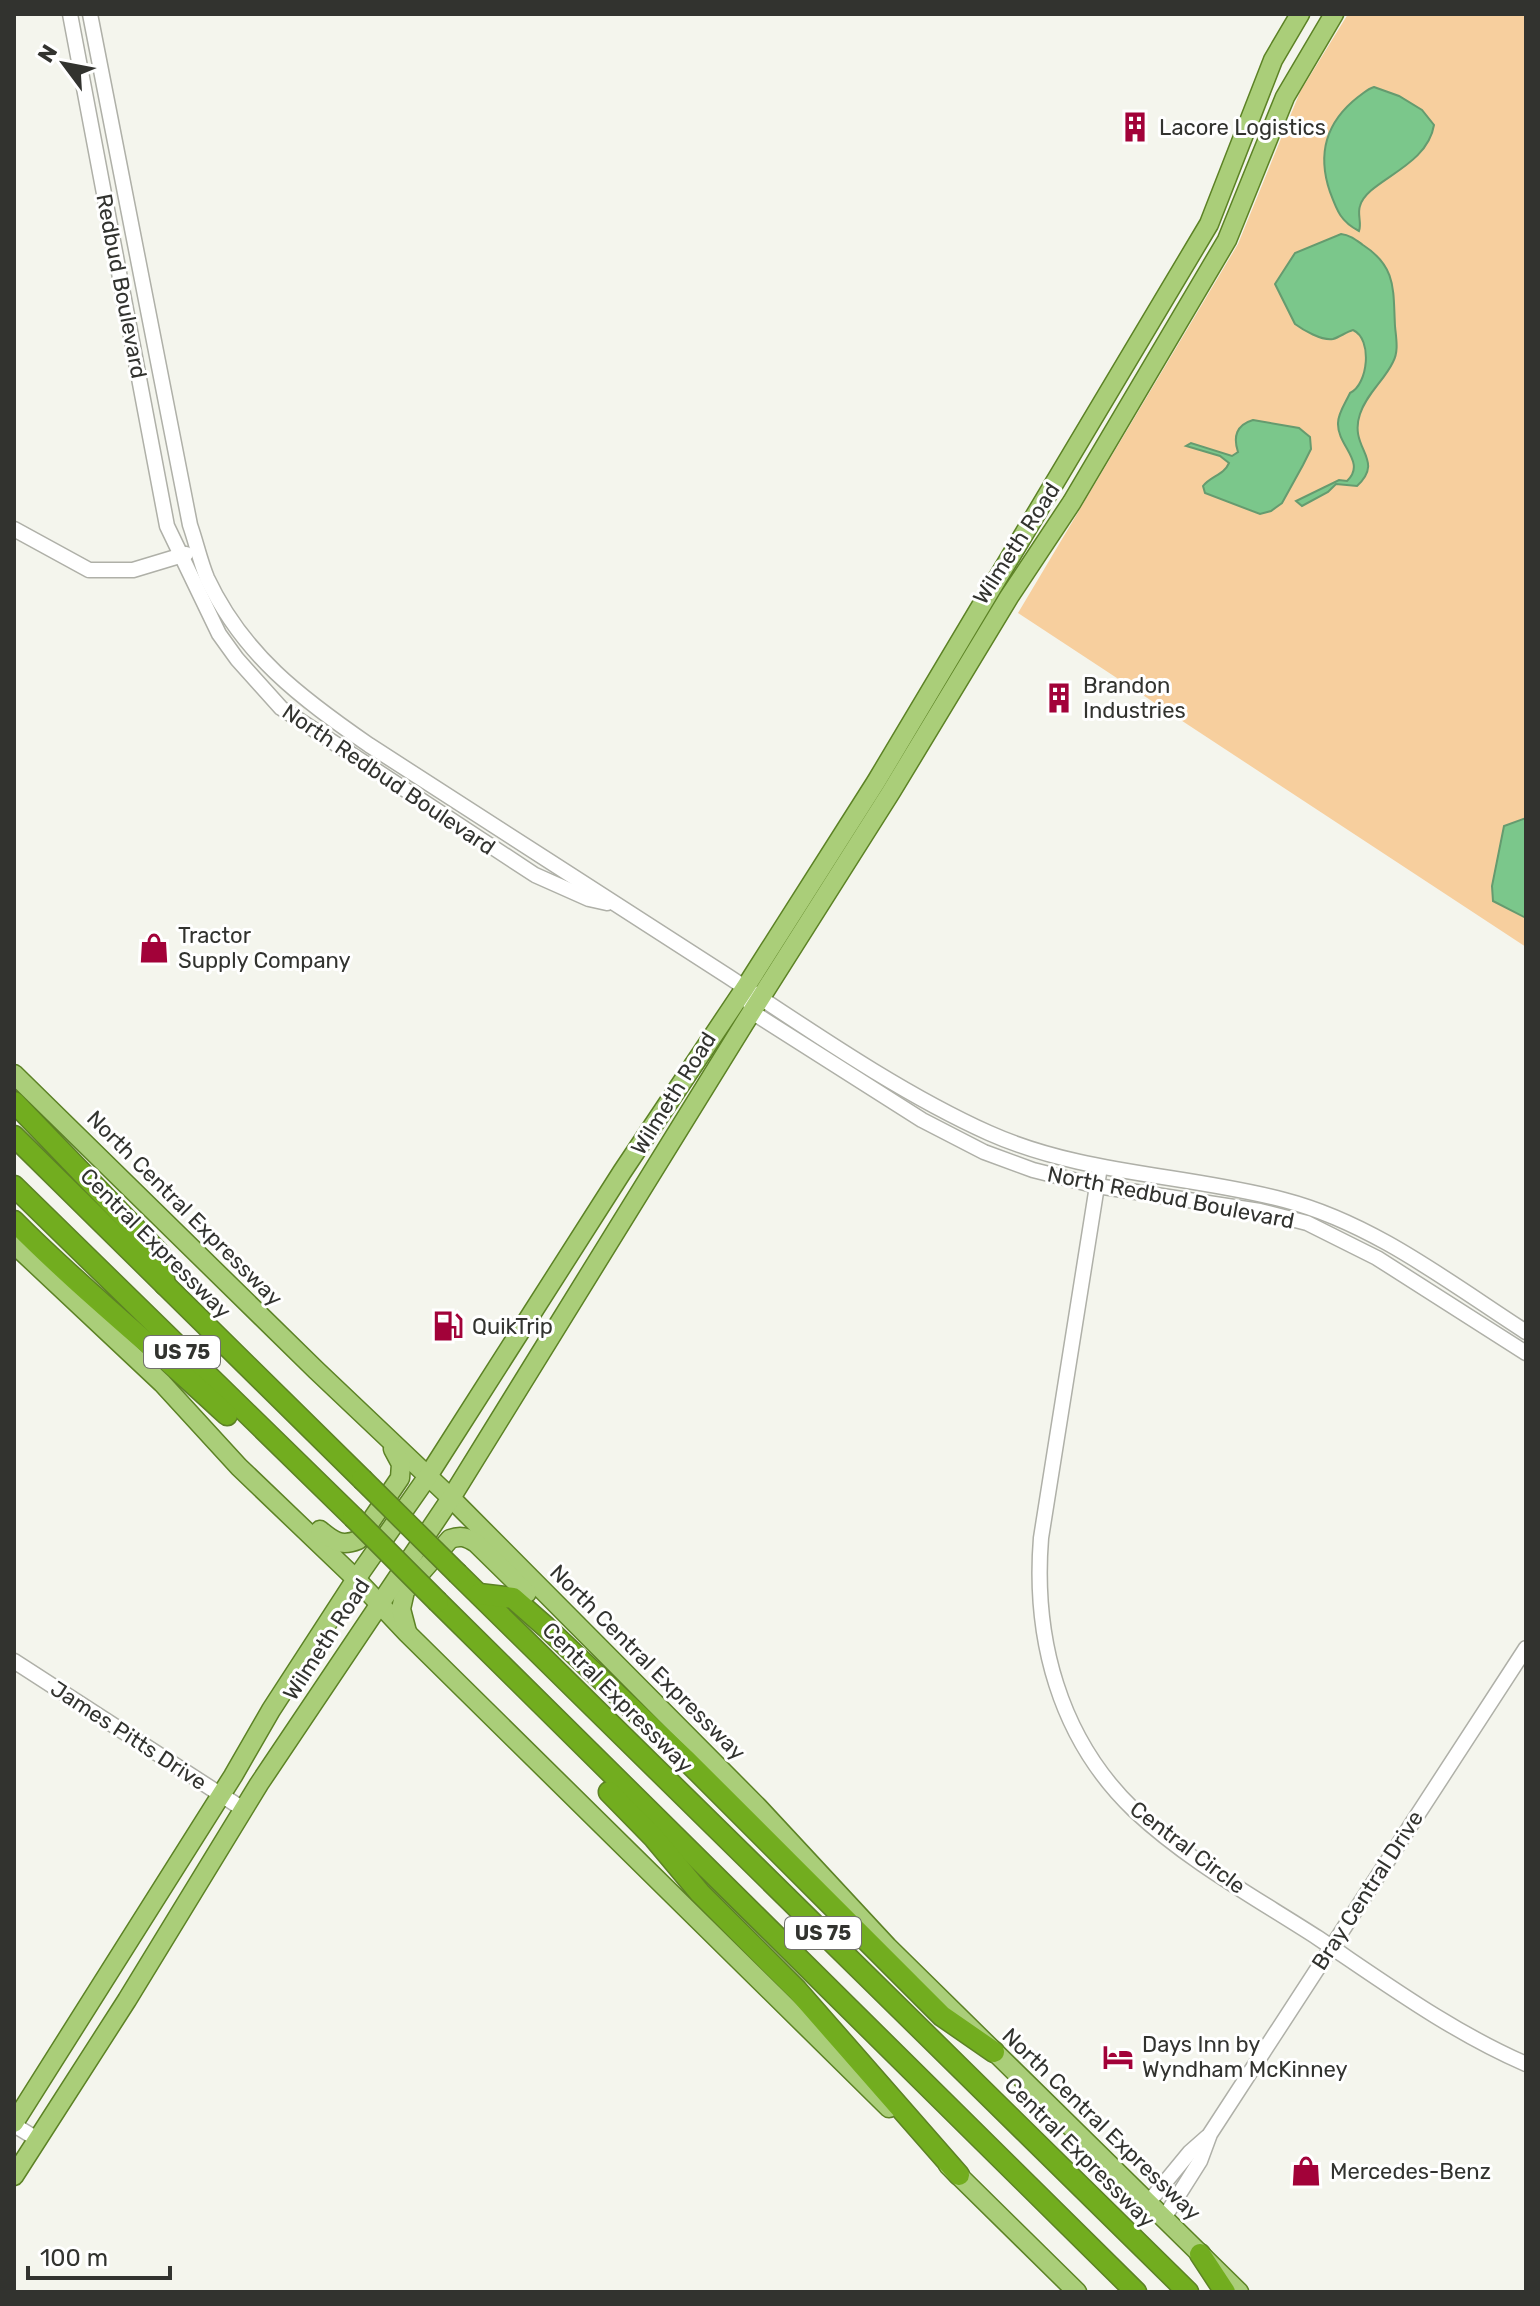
<svg xmlns="http://www.w3.org/2000/svg" width="1540" height="2306" font-family="Rubik,sans-serif">
	<style>
		.green { fill: #f7cf9e }
		.water { fill: #7bc78b; stroke: #659b6f; stroke-width: 2 }
		.lines { fill: none; stroke-linecap: round; stroke-linejoin: round }
		.minor-casing { stroke: #afb0a8; stroke-width: 17 }
		.major-casing { stroke: #5c8225; stroke-width: 21 }
		.highway-casing { stroke: #5c8225; stroke-width: 23 }
		.minor { stroke: #fff; stroke-width: 14 }
		.major { stroke: #aace79; stroke-width: 18 }
		.highway { stroke: #72ad1f; stroke-width: 20 }
		.highway-bridge-casing { stroke: #5c8225; stroke-width: 23; stroke-linecap: butt }
		.highway-bridge { stroke: #72ad1f; stroke-width: 20 }
		.labels { text-anchor: middle; stroke-width: 6; stroke-linejoin: round; paint-order: stroke }
		.shield { fill: #fff; stroke: #70706d; stroke-width: 2 }
		.shield-label { font-size: 20px; font-weight: bold; fill: #32332f }
		.poi-label { font-size: 22px; fill: #32332f; stroke: #fff; text-anchor: start }
		.street-label { font-size: 22px; fill: #32332f; stroke: #fff }
	</style>
	<rect width="100%" height="100%" fill="#f4f5ed"/>
	<!-- green -->
	<path class="green" d="M1348 14H1526V947L1018 613 1238 244 1300 92Z"/>
	<!-- water -->
	<g class="water">
		<path d="M1374 87 1399 96 1422 110 1434 125C1427 168 1367 180 1360 206 1357 214 1362 223 1359 231 1341 222 1337 211 1330 192 1317 154 1326 122 1358 97 1364 93 1367 89 1374 87Z"/>
		<path d="M1341 234C1350 235 1356 240 1363 245 1397 267 1393 290 1395 326 1396 338 1399 351 1393 362 1384 381 1367 393 1360 414 1348 449 1386 459 1357 486L1336 484 1328 492 1302 506 1296 501 1339 480 1347 481C1367 462 1337 446 1338 423 1338 413 1346 402 1350 393 1368 385 1373 339 1353 330 1346 332 1340 337 1333 339 1322 341 1303 330 1295 324L1275 284 1295 253Z"/>
		<path d="M1253 420 1299 428 1310 437 1311 449 1303 465 1282 503 1271 511 1260 514 1205 493 1203 486C1211 476 1224 475 1229 463L1220 456 1186 446 1191 443 1232 456 1238 452C1233 437 1236 425 1253 420Z"/>
		<path d="M1526 818V918L1493 901 1492 886 1504 826Z"/>
	</g>
	<g class="lines">
		<!-- minor casing -->
		<g class="minor-casing">
			<g id="minor">
				<path d="M70 14 167 526 219 634 237 659 281 708 535 875 589 899 607 903"/>
				<path d="M90 14 190 525C196 542 200 561 207 578 243 655 301 698 369 745 489 822 609 900 729 977 811 1031 900 1093 989 1133 1083 1175 1186 1174 1284 1200 1373 1223 1450 1283 1526 1332"/>
				<path d="M14 529 89 570H133L186 554"/>
				<path d="M750 1003 752 1012 922 1120 984 1152 1033 1170 1097 1186 1260 1211 1307 1223 1377 1258 1526 1353"/>
				<path d="M1100 1167 1041 1538C1033 1638 1059 1738 1134 1810 1188 1861 1256 1898 1318 1938 1385 1983 1452 2032 1526 2064"/>
				<path d="M14 1661 243 1809"/>
				<path d="M14 2125 37 2139"/>
				<path d="M1148 2203 1190 2152 1207 2137"/>
				<path d="M1164 2218 1200 2161 1210 2134 1526 1648"/>
			</g>
		</g>
		<!-- major casing -->
		<g class="major-casing">
			<g id="major">
				<path d="M14 1074 316 1370 451 1498 758 1807 888 1947 1239 2292"/>
				<path d="M14 1244 162 1383 239 1467 356 1579 407 1633 889 2108"/>
				<path d="M320 1530C333 1541 341 1547 358 1540L400 1478 401 1464 393 1449"/>
				<path d="M407 1632 401 1609 405 1591 450 1539C461 1535 466 1537 476 1543L527 1593"/>
				<path d="M14 2123 233 1776 271 1710 356 1579 428 1476 622 1172 745 988 876 782 1209 224 1273 60 1300 14"/>
				<path d="M948 2165 1077 2292"/>
				<path d="M14 2176 127 2000 259 1784 451 1498 744 1024 891 792 1009 597 1072 502 1227 240 1285 97 1334 14"/>
			</g>
		</g>
		<!-- highway casing -->
		<g class="highway-casing">
			<g id="highway">
				<path d="M14 1102 160 1254 165 1285"/>
				<path d="M14 1136 362 1479"/>
				<path d="M14 1186 353 1517"/>
				<path d="M14 1221C82 1290 157 1349 227 1415"/>
				<path d="M458 1574 1188 2292"/>
				<path d="M479 1594 513 1598 546 1627 687 1761 942 2016 994 2052"/>
				<path d="M438 1602 1136 2292"/>
				<path d="M609 1792 654 1838 700 1893 797 1990 959 2175"/>
				<path d="M1200 2254 1225 2292"/>
			</g>
		</g>
		<!-- minor -->
		<use href="#minor" class="minor"/>
		<!-- major -->
		<use href="#major" class="major"/>
		<!-- highway -->
		<use href="#highway" class="highway"/>
		<!-- highway-bridge casing -->
		<g class="highway-bridge-casing">
			<g id="highway-bridge">
				<path d="M362 1479 458 1574"/>
				<path d="M353 1517 438 1602"/>
			</g>
		</g>
		<!-- highway-bridge -->
		<use href="#highway-bridge" class="highway-bridge"/>
	</g>
	<!-- icons -->
	<defs>
		<g id="building-bare" transform="scale(2.4)"><path d="M-4-6H4V6H1V3H-1V6H-4ZM-2.5-4.3h1.7v1.8h-1.7ZM.8-4.3h1.7v1.8H.8ZM-2.5-1h1.7V.8h-1.7ZM.8-1h1.7V.8H.8Z" fill="#a20239" stroke="#fff" stroke-width="2.5" paint-order="stroke"/></g>
		<g id="shop-bare" transform="scale(2.4)"><path d="M-5-2.5h2.3a2.7 3.5 0 0 1 5.4 0H5L5.5 6h-11ZM-1.5-2.5h3a1.5 2.3 0 0 0-3 0Z" fill="#a20239" stroke="#fff" stroke-width="2.5" paint-order="stroke"/></g>
		<g id="fuel-bare" transform="scale(2.4)"><path d="M-5.5-6h7V0h2V4h1.3V-2.5L3-4.5l.8-.8L6-3V5H2.5V1h-1V6h-7ZM-4.2-4.7v3.2H.2V-4.7Z" fill="#a20239" stroke="#fff" stroke-width="2.5" paint-order="stroke"/></g>
		<g id="hotel-bare" transform="scale(2.4)"><path d="M-6-4.5h1.5V1H6V5H4.5V3h-9V5H-6ZM-4 0a1.8 1.8 0 1 1 3.6 0ZM.5 0V-2.5h3Q6-2.5 6 0Z" fill="#a20239" stroke="#fff" stroke-width="2.5" paint-order="stroke"/></g>
	</defs>
	<g fill-rule="evenodd">
		<use href="#building-bare" x="1135" y="127"/>
		<use href="#building-bare" x="1059" y="698"/>
		<use href="#shop-bare" x="154" y="948"/>
		<use href="#fuel-bare" x="448" y="1326"/>
		<use href="#hotel-bare" x="1118" y="2057"/>
		<use href="#shop-bare" x="1306" y="2171"/>
	</g>
	<g class="labels">
		<!-- shield labels -->
		<g class="shield">
			<rect x="144" y="1336" width="76" height="32" rx="6"/>
			<rect x="785" y="1917" width="76" height="32" rx="6"/>
		</g>
		<g class="shield-label">
			<text x="182" y="1359">US 75</text>
			<text x="823" y="1940">US 75</text>
		</g>
		<!-- poi labels -->
		<g class="poi-label">
			<text x="1159" y="135">Lacore Logistics</text>
			<text x="1083" y="693">Brandon<tspan x="1083" dy="25">Industries</tspan></text>
			<text x="178" y="943">Tractor<tspan x="178" dy="25">Supply Company</tspan></text>
			<text x="472" y="1334">QuikTrip</text>
			<text x="1142" y="2052">Days Inn by<tspan x="1142" dy="25">Wyndham McKinney</tspan></text>
			<text x="1330" y="2179">Mercedes-Benz</text>
		</g>
		<!-- street labels -->
		<g class="street-label">
			<text transform="translate(122 286) rotate(79)" y="8">Redbud Boulevard</text>
			<text transform="translate(1016 543) rotate(-57)" y="8">Wilmeth Road</text>
			<text transform="translate(389 779) rotate(34)" y="8">North Redbud Boulevard</text>
			<text transform="translate(673 1093) rotate(-58)" y="8">Wilmeth Road</text>
			<text transform="translate(1171 1197) rotate(11)" y="8">North Redbud Boulevard</text>
			<text transform="translate(185 1208) rotate(45)" y="8">North Central Expressway</text>
			<text transform="translate(156 1243) rotate(45)" y="8">Central Expressway</text>
			<text transform="translate(326 1639) rotate(-57)" y="8">Wilmeth Road</text>
			<text transform="translate(648 1662) rotate(45)" y="8">North Central Expressway</text>
			<text transform="translate(618 1697) rotate(45)" y="8">Central Expressway</text>
			<text transform="translate(129 1735) rotate(33)" y="8">James Pitts Drive</text>
			<text transform="translate(1188 1847) rotate(37)" y="8">Central Circle</text>
			<text transform="translate(1367 1890) rotate(-57)" y="8">Bray Central Drive</text>
			<text transform="translate(1102 2124) rotate(44)" y="8">North Central Expressway</text>
			<text transform="translate(1080 2152) rotate(45)" y="8">Central Expressway</text>
		</g>
	</g>
	<!-- border -->
	<rect width="1540" height="2306" fill="none" stroke="#32332f" stroke-width="32"/>
	<!-- north arrow -->
	<g transform="translate(64 64) rotate(302)" stroke="#ffffff" stroke-width="6" paint-order="stroke">
	<path d="M0-6L14 30L0 20L-14 30Z" fill="#32332f"/>
	<text y="-12" font-size="22" font-weight="bold" text-anchor="middle" fill="#32332f">N</text>
	</g>
	<!-- scale -->
	<path d="M28 2266v12h142v-12" fill="none" stroke="#32332f" stroke-width="4"/>
	<text x="40" y="2266" font-size="24" fill="#32332f" stroke="#ffffff" stroke-width="6" paint-order="stroke">100 m</text>
</svg>
